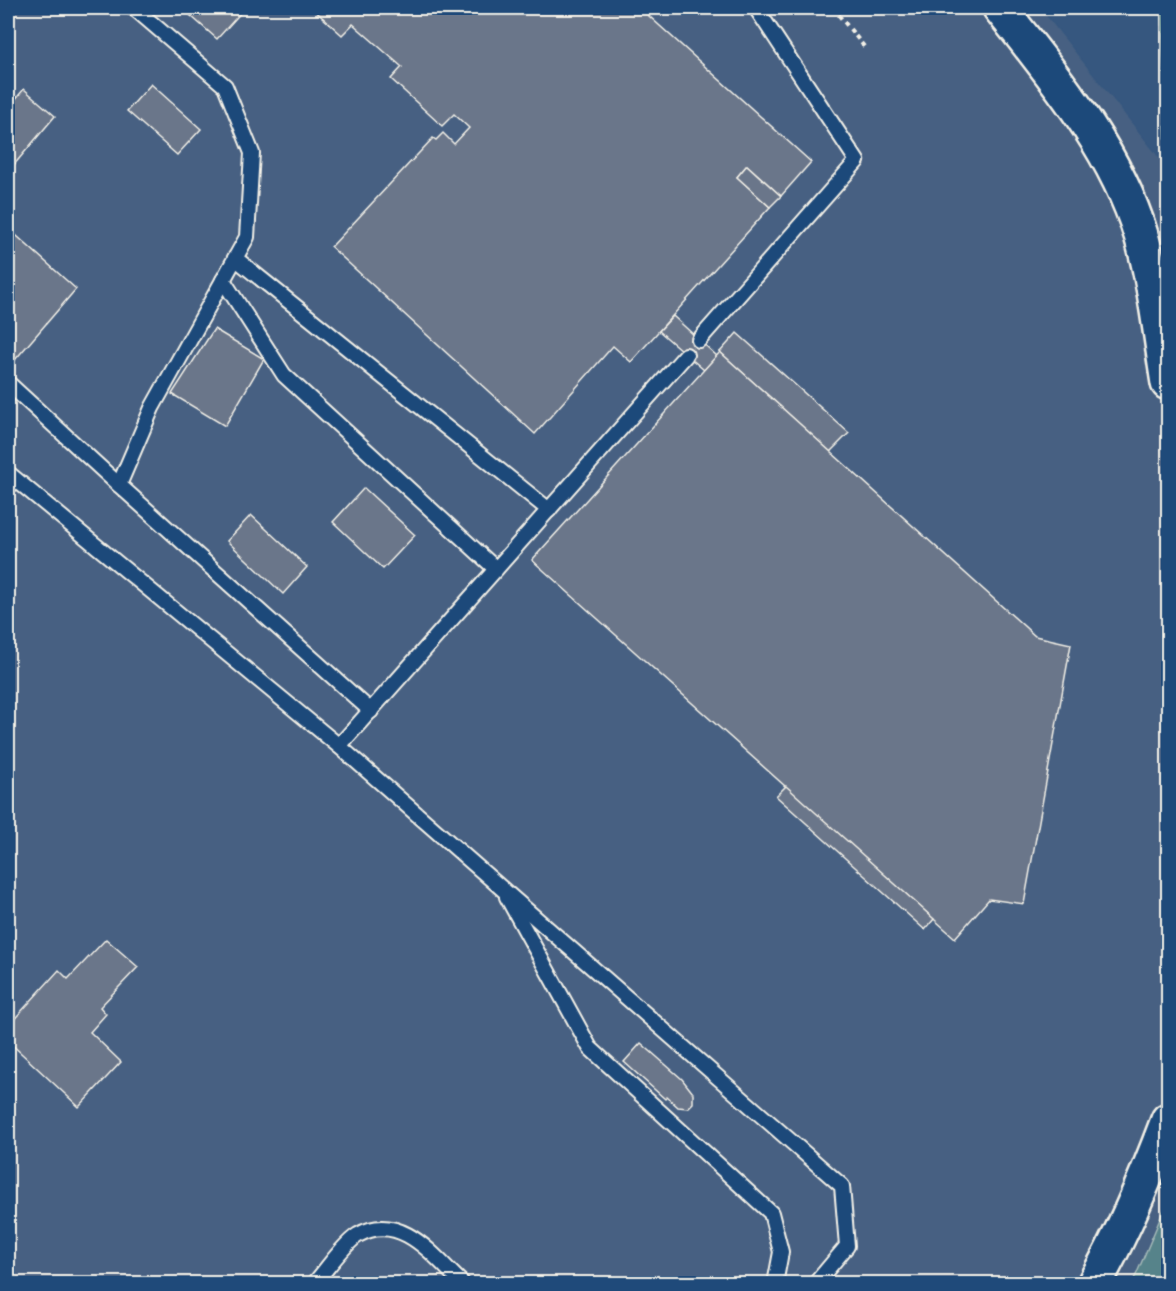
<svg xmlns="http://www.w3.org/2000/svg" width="1176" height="1291" font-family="'Gochi Hand',sans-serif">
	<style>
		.built { fill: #466082 }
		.green { fill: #57838a; stroke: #a6bab9; stroke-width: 1.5 }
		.building { fill: #6b768a; stroke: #f4f1e8; stroke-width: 1.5 }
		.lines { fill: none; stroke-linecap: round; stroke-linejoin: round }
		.service-casing { stroke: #f4f1e8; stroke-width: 18 }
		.secondary-casing { stroke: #f4f1e8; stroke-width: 38 }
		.path { stroke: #f4f1e8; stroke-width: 4; stroke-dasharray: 4.5 4.5; stroke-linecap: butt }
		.service { stroke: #1f4a7a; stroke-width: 14 }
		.secondary { stroke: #1f4a7a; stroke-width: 33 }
	</style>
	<rect width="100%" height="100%" fill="#36577f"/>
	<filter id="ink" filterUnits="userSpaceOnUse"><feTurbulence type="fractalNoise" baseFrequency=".0167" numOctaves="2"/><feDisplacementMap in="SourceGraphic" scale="12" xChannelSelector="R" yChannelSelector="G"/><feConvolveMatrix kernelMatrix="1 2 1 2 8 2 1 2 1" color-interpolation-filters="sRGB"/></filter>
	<g filter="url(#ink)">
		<!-- built -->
		<path class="built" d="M8 8H1040L1168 169V1200L1132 1283H8Z"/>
		<!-- green -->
		<g class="green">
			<path d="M1162 8H1168V219Z"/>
			<path d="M1168 1200V1283H1132L1137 1273Z"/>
		</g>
		<!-- building -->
		<g class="building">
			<path d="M182 8H245L217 39Z"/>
			<path d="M312 8H640L811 162 781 196 747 165 737 177 770 207 631 362 613 346 535 434 331 247 433 138 436 140 443 133 454 144 469 128 454 114 442 126 391 79 402 67 353 24 342 35Z"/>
			<path d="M151 84 201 129 177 155 127 111Z"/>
			<path d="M24 89 55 116 8 172V108Z"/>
			<path d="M747 165 781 196 770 207 737 177Z"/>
			<path d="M8 228 76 289 8 368Z"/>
			<path d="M673 316 717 356 704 370 659 331Z"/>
			<path d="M214 329 264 359 225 426 172 394Z"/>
			<path d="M737 333 849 433 830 452 720 352Z"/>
			<path d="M720 352 1035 636 1071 644 1024 904 989 899 955 938 532 560Z"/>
			<path d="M364 488 415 535 383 569 333 522Z"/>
			<path d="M251 515 307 567 283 594 227 541Z"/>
			<path d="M786 786 934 919 925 930 776 796Z"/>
			<path d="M106 939 138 967 100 1007 106 1014 90 1032 121 1062 79 1107 8 1041V1026L59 970 68 979Z"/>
			<path d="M641 1043 682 1079 693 1093V1103L688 1108 678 1107 667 1097 665 1099 624 1062Z"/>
		</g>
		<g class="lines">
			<!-- service casing -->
			<g class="service-casing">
				<g id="service">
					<path d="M134 8 225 86 252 153 247 237 152 408 119 485 371 711"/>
					<path d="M235 258 549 510"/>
					<path d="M223 280 284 375 496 569"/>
					<path d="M699 340 857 161 756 8"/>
					<path d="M8 383 119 485"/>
					<path d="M8 473 339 746 842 1186 847 1246 815 1284"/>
					<path d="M339 746 686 355"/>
					<path d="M507 897 590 1048 771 1213 781 1252 775 1284"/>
					<path d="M314 1284C326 1270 344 1244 358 1235 401 1210 435 1258 463 1284"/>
				</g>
			</g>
			<!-- secondary casing -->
			<g class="secondary-casing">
				<g id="secondary">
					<path d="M1000 8C1055 78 1115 149 1141 235 1155 283 1160 334 1168 383"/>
					<path d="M1094 1284C1124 1231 1147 1176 1168 1120"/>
				</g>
			</g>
			<!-- path -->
			<path class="path" d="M833 8 866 49"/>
			<!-- service -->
			<use href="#service" class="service"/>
			<!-- secondary -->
			<use href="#secondary" class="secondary"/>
		</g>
	</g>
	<!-- margin -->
	<rect width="1176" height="1291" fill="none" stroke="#1f4a7a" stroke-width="30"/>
	<rect x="15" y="15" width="1146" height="1261" fill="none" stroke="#f4f1e8" stroke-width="2" filter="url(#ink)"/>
</svg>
